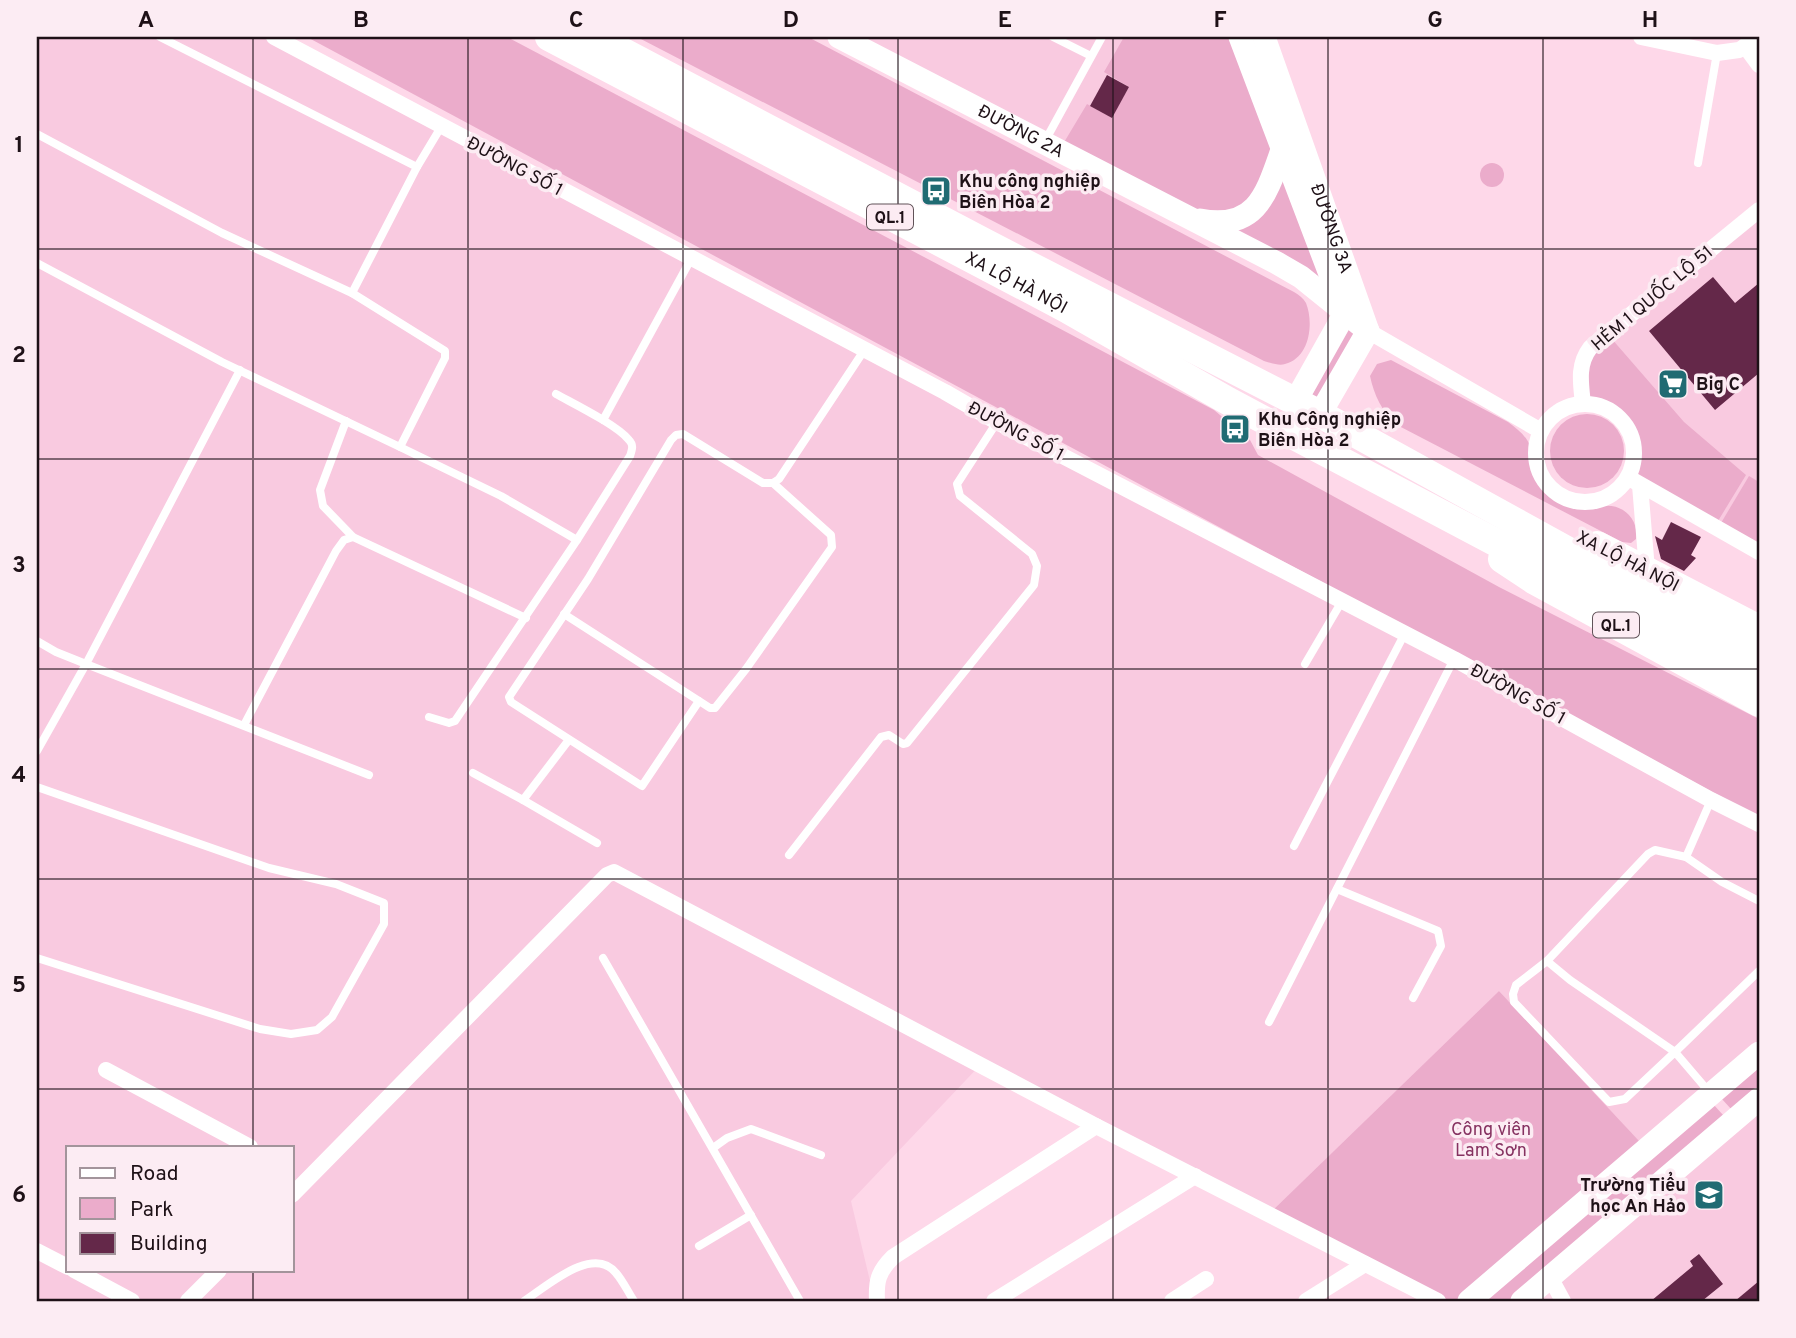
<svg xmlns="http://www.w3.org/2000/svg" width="1796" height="1338" font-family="Overpass,sans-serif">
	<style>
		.built { fill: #f9cae0; fill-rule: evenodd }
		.green { fill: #ebaccb }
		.building { fill: #642849 }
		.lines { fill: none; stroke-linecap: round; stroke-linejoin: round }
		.lane { stroke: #fff; stroke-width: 8 }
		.street { stroke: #fff; stroke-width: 16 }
		.secondary { stroke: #fff; stroke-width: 23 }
		.highway { stroke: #fff; stroke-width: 28 }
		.grid { fill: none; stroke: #1e1117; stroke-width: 2; stroke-opacity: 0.55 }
		.labels { text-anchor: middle; stroke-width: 7; stroke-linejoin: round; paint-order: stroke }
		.shield { fill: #fcecf3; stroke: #615359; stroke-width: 2 }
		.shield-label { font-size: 16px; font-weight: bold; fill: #1e1117 }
		.street-label { font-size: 18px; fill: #1e1117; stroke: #fcecf3 }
		.poi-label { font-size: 18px; font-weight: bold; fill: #1e1117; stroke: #fcecf3; text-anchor: start }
		.park-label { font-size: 18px; fill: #863261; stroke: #fcecf3 }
		.neatline { fill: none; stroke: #1e1117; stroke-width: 2.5 }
		.grid-label { font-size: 23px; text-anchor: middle; font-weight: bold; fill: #1e1117 }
	</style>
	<rect width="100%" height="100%" fill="#fed8e9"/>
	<!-- built -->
	<g class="built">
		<path d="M37 37H262L435 130 1455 665 1759 830V1041L1641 1143 1499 991 1273 1210 985 1060 851 1201 870 1281 872 1301H37ZM68 1147H292V1270H68Z"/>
		<path d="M858 37H1273L1213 217Z"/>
		<path d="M1759 216V546L1635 476 1639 465 1641 447 1635 429 1628 418 1614 406 1598 399H1588V359Z"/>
		<path d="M1759 1109V1301H1570L1559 1282Z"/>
	</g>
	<!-- green -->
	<g class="green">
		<path d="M307 37H507L1214 410 1250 440 1258 455 1499 587 1759 719V817Z"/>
		<path d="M637 37H808L1294 292C1299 295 1303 298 1306 303 1314 323 1310 358 1285 364 1279 366 1271 363 1264 361Z"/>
		<path d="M1124 37H1232L1276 153 1253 202 1213 217 1063 144 1087 104 1111 117 1129 87 1104 72Z"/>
		<circle cx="1492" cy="175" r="12"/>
		<path d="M1281 167 1325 285 1226 228Z"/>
		<path d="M1349 323 1359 330 1317 403 1307 399Z"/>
		<path d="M1611 338 1684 422 1746 475 1718 521 1635 476C1648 440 1629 400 1588 399V359Z"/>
		<path d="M1391 360 1508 422C1517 429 1526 435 1530 446 1531 451 1531 457 1531 462 1533 477 1544 494 1557 501 1567 506 1578 509 1588 509 1594 509 1599 506 1604 506 1624 504 1639 520 1636 539L1631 543 1622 542 1397 425C1382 412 1374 395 1370 376L1377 364Z"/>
		<circle cx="1587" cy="451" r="37"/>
		<path d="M1749 476 1759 482V546L1721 523Z"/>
		<path d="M1499 991 1641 1143 1457 1301H1449L1273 1210Z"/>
		<path d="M1759 1065V1087L1732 1110 1721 1098Z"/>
		<path d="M1713 1104 1724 1116 1508 1301H1483Z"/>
	</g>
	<!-- building -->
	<g class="building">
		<path d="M1107 75 1129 87 1112 118 1090 106Z"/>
		<path d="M1713 277 1735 303 1759 283V373L1715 410 1649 331Z"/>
		<path d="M1671 522 1701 537 1691 555 1696 558 1684 571 1661 559 1655 536 1662 540Z"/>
		<path d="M1699 1254 1723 1284 1702 1301H1651L1693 1266 1690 1261Z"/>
		<path d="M1759 1281V1301H1735Z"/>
	</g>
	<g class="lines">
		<!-- lane -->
		<g class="lane">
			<path d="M160 37 417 167"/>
			<path d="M1053 37 1091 56"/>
			<path d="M37 134 222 233 352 293"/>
			<path d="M1045 141 1102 37"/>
			<path d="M1698 163 1717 53"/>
			<path d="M37 263 222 362 400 447"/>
			<path d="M240 370 86 664 369 775"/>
			<path d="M556 394C574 404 617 425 629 440 634 445 632 450 630 456L577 540"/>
			<path d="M603 420 691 259"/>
			<path d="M346 421 320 490 323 506 353 537"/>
			<path d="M564 614 710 708H715L746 669 832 547 831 535 773 483"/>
			<path d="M37 641 56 652 86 664 37 751"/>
			<path d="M1305 664 1342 601"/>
			<path d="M699 701 642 786 511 702 509 697 588 579 671 440 676 435 683 434 763 483H773L779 479 865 349"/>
			<path d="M429 717 449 723 455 721 577 540 501 496 400 447 445 358V351L352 293 417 167 441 127"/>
			<path d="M244 725 336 551 344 540 353 537 526 618"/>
			<path d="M568 741 523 800 597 843"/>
			<path d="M473 773 523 800"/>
			<path d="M37 787 269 868 336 884 384 903V924L332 1017 317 1030 291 1034 260 1029 37 958"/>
			<path d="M1294 846 1405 633"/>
			<path d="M789 855 881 737 889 735 903 744 907 743 1034 585 1037 566 1032 554 960 496 957 484 997 422"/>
			<path d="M1686 857 1711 800"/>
			<path d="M1337 889 1438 931 1441 946 1413 998"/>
			<path d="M603 958 800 1301"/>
			<path d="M1547 961 1570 980 1675 1052 1759 971"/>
			<path d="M1269 1022 1454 659"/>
			<path d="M1710 1093 1675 1052 1625 1099 1609 1102 1514 1002 1513 994 1516 985 1547 961 1648 854 1655 850 1686 857 1722 882 1759 901"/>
			<path d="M713 1148 727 1138 751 1129 821 1155"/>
			<path d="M699 1246 751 1215"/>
			<path d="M524 1301C546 1287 593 1244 616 1273 623 1281 628 1292 634 1301"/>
		</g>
		<!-- street -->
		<g class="street">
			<path d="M274 37 945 392 997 422 1454 659 1711 800 1759 824"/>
			<path d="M1641 37 1717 53 1739 50 1759 38"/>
			<path d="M1745 46 1759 65"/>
			<path d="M1368 331 1541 431"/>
			<circle cx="1585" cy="453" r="49"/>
			<path d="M1583 404C1581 384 1577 365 1590 348L1759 210"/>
			<path d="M1629 478 1759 552"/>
			<path d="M1640 485 1647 570"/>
			<path d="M106 1070 250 1147"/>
			<path d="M292 1195 607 875 614 872 1096 1126 1438 1301"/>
			<path d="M37 1251 68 1267"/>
			<path d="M74 1270 132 1301"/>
			<path d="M1550 1277 1563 1301"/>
			<path d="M188 1301 219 1270"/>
			<path d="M877 1301C876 1281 878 1272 893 1257L1096 1126"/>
			<path d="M994 1301 1195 1176"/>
			<path d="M1172 1301 1206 1279"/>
			<path d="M1306 1301 1365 1264"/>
		</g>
		<!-- secondary -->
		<g class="secondary">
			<path id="s1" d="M839 37 1277 263 1301 277 1368 331"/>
			<path d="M1240 37 1344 311"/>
			<path id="s2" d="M1264 37 1368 331 1320 414"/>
			<path d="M1200 220C1258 231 1267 192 1283 147"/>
			<path d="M1295 402 1345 313"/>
			<path d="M1469 1301 1759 1053"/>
			<path d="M1522 1301 1759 1099"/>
		</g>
		<!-- highway -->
		<g class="highway">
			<path id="s3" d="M549 37 1065 308 1228 401 1497 543 1549 565 1759 678"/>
			<path d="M595 37 984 242 1320 414 1759 656"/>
			<path d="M1597 545 1759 629"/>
			<path d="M1502 559 1535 581 1759 703"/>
		</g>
	</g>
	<!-- grid -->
	<path class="grid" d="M253 37V1147M468 37V1301M683 37V1301M898 37V1301M1113 37V1301M1328 37V1301M1543 37V1301M37 249H1759M37 459H1759M37 669H1759M37 879H1759M37 1089H1759M253 1270V1301"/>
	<!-- icons -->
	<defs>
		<g id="bus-square" transform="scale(1.575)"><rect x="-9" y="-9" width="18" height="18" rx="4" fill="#206b73" stroke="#fcecf3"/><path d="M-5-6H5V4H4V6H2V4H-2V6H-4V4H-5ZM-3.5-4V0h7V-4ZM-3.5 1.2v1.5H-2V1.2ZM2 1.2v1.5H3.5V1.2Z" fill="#fff"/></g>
		<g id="supermarket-square" transform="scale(1.575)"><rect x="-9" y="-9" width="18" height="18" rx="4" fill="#206b73" stroke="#fcecf3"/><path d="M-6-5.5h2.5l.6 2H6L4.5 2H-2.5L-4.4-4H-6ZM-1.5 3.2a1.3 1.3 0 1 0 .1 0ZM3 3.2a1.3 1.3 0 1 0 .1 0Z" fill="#fff"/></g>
		<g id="school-square" transform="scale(1.575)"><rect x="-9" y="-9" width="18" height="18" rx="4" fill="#206b73" stroke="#fcecf3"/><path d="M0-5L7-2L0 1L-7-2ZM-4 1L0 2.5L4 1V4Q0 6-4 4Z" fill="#fff"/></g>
	</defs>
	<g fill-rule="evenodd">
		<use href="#bus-square" x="936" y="191"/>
		<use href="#supermarket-square" x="1673" y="384"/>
		<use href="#bus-square" x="1235" y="429"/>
		<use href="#school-square" x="1709" y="1195"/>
	</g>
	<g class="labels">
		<!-- shield labels -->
		<g class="shield">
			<rect x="867" y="204.5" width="46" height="25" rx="5"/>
			<rect x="1593" y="612.5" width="46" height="25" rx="5"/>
		</g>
		<g class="shield-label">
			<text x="890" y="223">QL.1</text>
			<text x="1616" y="631">QL.1</text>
		</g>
		<!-- street labels -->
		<g class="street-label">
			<text dy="6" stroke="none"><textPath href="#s1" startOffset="205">ĐƯỜNG 2A</textPath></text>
			<text transform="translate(515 166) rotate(28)" y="6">ĐƯỜNG SỐ 1</text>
			<text dy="6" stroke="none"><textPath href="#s2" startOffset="203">ĐƯỜNG 3A</textPath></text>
			<text dy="6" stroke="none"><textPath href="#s3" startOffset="528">XA LỘ HÀ NỘI</textPath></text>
			<text transform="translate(1652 298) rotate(-40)" y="6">HẺM 1 QUỐC LỘ 51</text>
			<text transform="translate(1016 431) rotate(28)" y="6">ĐƯỜNG SỐ 1</text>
			<text transform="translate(1628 561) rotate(27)" y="6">XA LỘ HÀ NỘI</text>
			<text transform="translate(1518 694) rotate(29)" y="6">ĐƯỜNG SỐ 1</text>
		</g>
		<!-- poi labels -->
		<g class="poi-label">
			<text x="959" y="187">Khu công nghiệp<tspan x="959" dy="21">Biên Hòa 2</tspan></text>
			<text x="1696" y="390">Big C</text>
			<text x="1258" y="425">Khu Công nghiệp<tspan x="1258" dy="21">Biên Hòa 2</tspan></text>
			<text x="1686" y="1191" text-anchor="end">Trường Tiểu<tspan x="1686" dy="21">học An Hảo</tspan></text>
		</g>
		<!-- park labels -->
		<g class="park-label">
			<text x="1491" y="1135">Công viên<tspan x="1491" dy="21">Lam Sơn</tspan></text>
		</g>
	</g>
	<!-- border -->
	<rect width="1796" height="1338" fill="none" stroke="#fcecf3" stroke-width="77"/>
	<!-- legend -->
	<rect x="66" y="1146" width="228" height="126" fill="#fcecf3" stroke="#a3949b" stroke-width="2"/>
	<rect x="80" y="1168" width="35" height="10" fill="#ffffff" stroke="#a3949b" stroke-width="2"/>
	<text x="130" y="1180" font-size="21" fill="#1e1117">Road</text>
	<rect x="80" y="1198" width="35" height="21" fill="#ebaccb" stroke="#a3949b" stroke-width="2"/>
	<text x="130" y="1216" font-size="21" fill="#1e1117">Park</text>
	<rect x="80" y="1233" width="35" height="21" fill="#642849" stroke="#a3949b" stroke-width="2"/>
	<text x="130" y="1250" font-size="21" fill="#1e1117">Building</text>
	<rect x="38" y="38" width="1720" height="1262" class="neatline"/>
	<g class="grid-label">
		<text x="146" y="27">A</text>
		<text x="361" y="27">B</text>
		<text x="576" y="27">C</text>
		<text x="791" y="27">D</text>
		<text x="1005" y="27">E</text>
		<text x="1220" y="27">F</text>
		<text x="1435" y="27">G</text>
		<text x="1650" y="27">H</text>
		<text x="19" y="152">1</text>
		<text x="19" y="362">2</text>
		<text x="19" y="572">3</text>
		<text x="19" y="782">4</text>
		<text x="19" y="992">5</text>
		<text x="19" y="1202">6</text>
	</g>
</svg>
